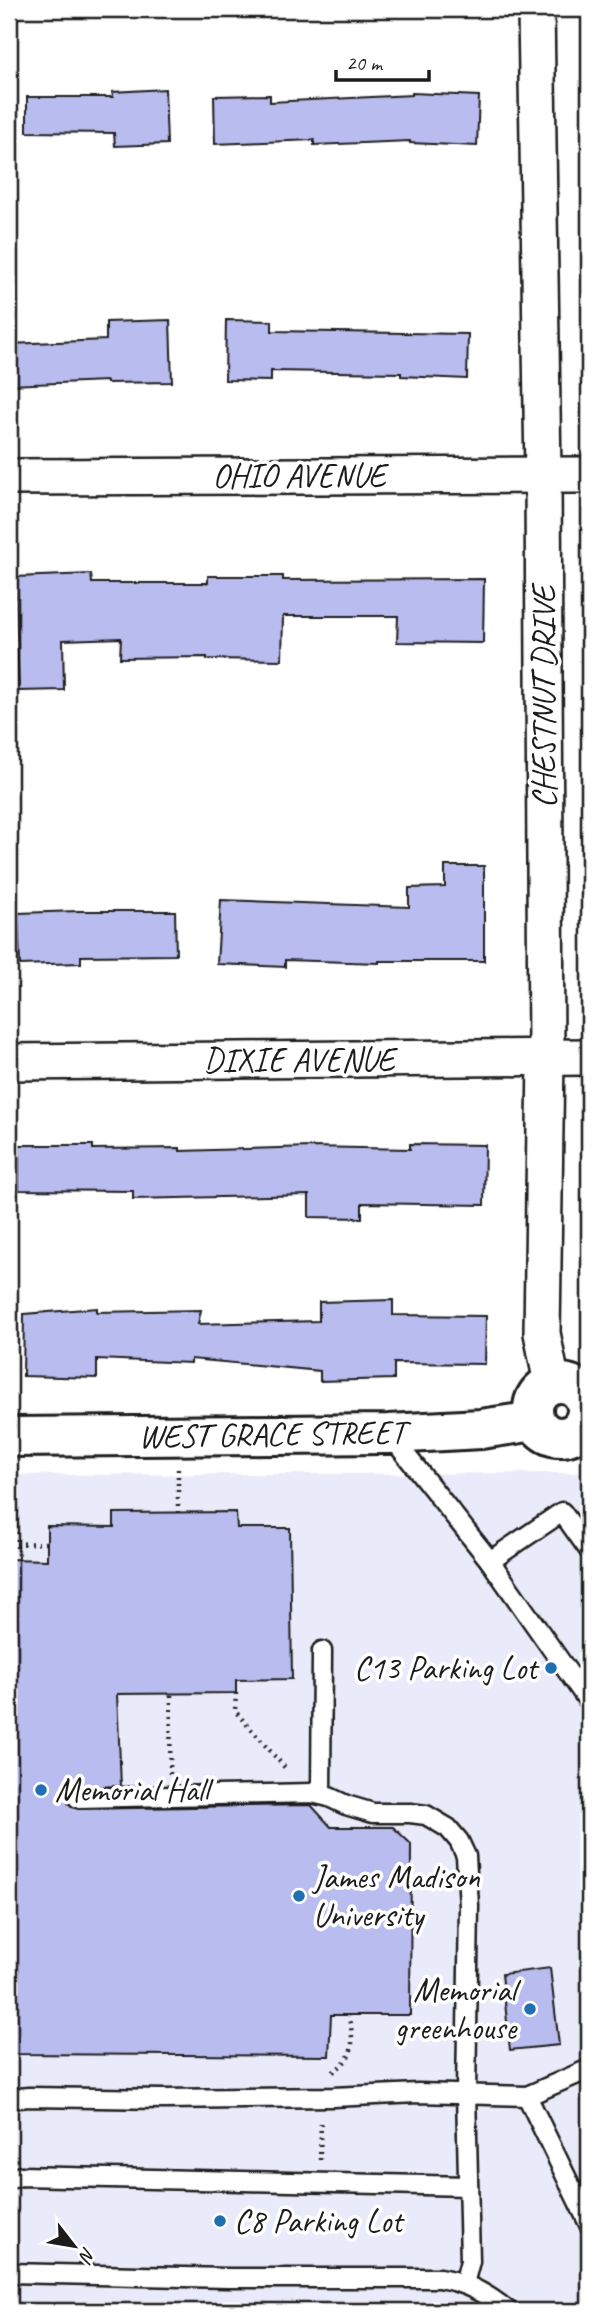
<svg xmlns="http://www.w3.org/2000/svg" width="598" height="2320" font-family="Caveat,sans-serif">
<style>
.built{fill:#eaebfa}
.building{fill:#b9bcee;stroke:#1c1c1c;stroke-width:2}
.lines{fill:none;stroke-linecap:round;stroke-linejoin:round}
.lane-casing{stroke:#1c1c1c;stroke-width:23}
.street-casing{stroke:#1c1c1c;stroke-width:40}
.secondary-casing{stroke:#1c1c1c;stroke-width:44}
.path{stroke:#1c1c1c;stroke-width:4.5;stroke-dasharray:2 5;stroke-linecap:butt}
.lane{stroke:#fff;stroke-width:18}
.street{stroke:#fff;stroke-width:35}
.secondary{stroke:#fff;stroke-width:38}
.poi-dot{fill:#1f6fb2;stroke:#fff;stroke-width:2.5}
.labels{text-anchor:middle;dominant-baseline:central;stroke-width:7;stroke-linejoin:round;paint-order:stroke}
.street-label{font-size:33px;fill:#1c1c1c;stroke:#fff}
.poi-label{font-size:33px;fill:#1c1c1c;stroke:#fff;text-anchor:start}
</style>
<rect width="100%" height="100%" fill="#fff"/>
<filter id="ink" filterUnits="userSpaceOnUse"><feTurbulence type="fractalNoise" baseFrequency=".0143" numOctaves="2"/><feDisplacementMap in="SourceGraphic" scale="14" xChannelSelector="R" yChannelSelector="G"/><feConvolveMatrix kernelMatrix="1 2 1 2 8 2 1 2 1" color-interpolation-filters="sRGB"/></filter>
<g filter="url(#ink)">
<polygon class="built" points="585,1473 589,1480 589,2311 9,2311 9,1475"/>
<g class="building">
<polygon points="165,89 167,144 115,146 114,133 27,132 27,97 113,97 112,92"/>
<polygon points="412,93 479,96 477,146 410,143 410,141 314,145 314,140 215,144 214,96 270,95 270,102 412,95"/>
<polygon points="170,320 172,382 107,383 107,381 9,385 9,344 106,340 106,322"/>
<polygon points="226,320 272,321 272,331 468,334 467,379 401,376 401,373 271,371 271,381 225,380"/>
<polygon points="91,574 92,583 208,583 208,576 283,576 283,580 484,579 483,643 397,642 398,616 283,616 282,660 207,659 207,657 120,658 121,638 63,640 64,690 19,691 15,577"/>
<polygon points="445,866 484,866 484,961 379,961 379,963 285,960 285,967 217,964 221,900 409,907 409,888 445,887"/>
<polygon points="79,911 175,911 176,955 81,956 81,963 20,965 18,913"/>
<polygon points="410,1144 485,1145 484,1205 362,1203 362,1218 309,1217 309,1195 133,1199 133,1191 19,1190 19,1145 93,1145 93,1149 180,1148 180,1151 311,1147 410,1149"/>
<polygon points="393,1300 393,1315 486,1316 485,1364 394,1363 394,1379 320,1381 320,1371 191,1359 191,1363 97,1359 97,1378 23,1376 24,1314 97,1308 97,1312 201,1310 198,1324 319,1321 319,1302"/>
<polygon points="236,1512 237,1528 290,1528 292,1679 236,1680 236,1693 117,1694 121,1786 73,1788 68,1793 68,1803 78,1809 311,1805 331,1827 393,1827 411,1844 410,2015 331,2015 329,2056 9,2054 9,1559 47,1560 47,1526 114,1527 114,1513"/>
<polygon points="550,1968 559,2045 510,2050 502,1974"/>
</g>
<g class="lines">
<g class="lane-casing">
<g id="lane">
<polyline points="390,1435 490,1561 589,1702"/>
<polyline points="490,1561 562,1512 589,1550"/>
<polyline points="321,1794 322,1651"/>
<polyline points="78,1798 312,1793 329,1797 346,1805 373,1813 410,1813 426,1815 448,1828 459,1841 466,1856 469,1906 466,2093 470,2261 464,2284"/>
<polyline points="527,2096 589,2224"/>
<polyline points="9,2099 29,2097 164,2099 333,2097 418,2093 527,2096 589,2069"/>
<polyline points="9,2179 21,2176 468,2186"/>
<path d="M 9,2273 L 227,2278 L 439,2278 C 466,2282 487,2294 508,2311"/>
</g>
</g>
<g class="street-casing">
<g id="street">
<polyline points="536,9 543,475 546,1057 542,1333 552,1384"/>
<polyline points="9,477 589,475"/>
<polyline points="9,1062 589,1057"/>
</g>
</g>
<g class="secondary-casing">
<g id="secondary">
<circle cx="560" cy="1410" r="27"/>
<polyline points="9,1437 389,1434 481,1429 535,1421"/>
</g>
</g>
<g class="path">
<polyline points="17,1469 16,1544 19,1559"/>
<polyline points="178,1513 178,1468"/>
<polyline points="9,1544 47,1543"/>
<polyline points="236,1693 235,1711 286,1769"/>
<polyline points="170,1774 171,1694"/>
<path d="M 333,2072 C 358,2054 352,2043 350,2015"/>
<polyline points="320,2160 321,2120"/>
</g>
<use href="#lane" class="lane"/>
<use href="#street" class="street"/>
<use href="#secondary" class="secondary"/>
</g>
</g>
<g class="poi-dot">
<circle cx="551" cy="1668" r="7"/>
<circle cx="41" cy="1790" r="7"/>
<circle cx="299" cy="1896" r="7"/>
<circle cx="530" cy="2009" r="7"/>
<circle cx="220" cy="2221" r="7"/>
</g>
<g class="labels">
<g class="street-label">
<text x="299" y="476">OHIO AVENUE</text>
<text transform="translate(544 697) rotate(-90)">CHESTNUT DRIVE</text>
<text x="299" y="1060">DIXIE AVENUE</text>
<text transform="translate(272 1434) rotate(-1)">WEST GRACE STREET</text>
</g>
<g class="poi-label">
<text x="537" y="1668" text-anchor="end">C13 Parking Lot</text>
<text x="55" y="1790">Memorial Hall</text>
<text x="313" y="1877">James Madison<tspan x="313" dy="38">University</tspan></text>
<text x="516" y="1990" text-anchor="end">Memorial<tspan x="516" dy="38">greenhouse</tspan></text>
<text x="234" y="2221">C8 Parking Lot</text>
</g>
</g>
<rect width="598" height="2320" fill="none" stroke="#fff" stroke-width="35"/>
<rect x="18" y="18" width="563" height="2285" fill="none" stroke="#1c1c1c" stroke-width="2.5" filter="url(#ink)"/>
<g transform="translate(74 2246) rotate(121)" stroke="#ffffff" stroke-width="5" paint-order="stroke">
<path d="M0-5L12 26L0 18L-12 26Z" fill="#1c1c1c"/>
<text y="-10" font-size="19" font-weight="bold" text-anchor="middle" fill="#1c1c1c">N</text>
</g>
<path d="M336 70v10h93v-10" fill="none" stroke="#1c1c1c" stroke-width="3.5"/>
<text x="346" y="70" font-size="21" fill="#1c1c1c" stroke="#ffffff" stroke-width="5" paint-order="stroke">20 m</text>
</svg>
